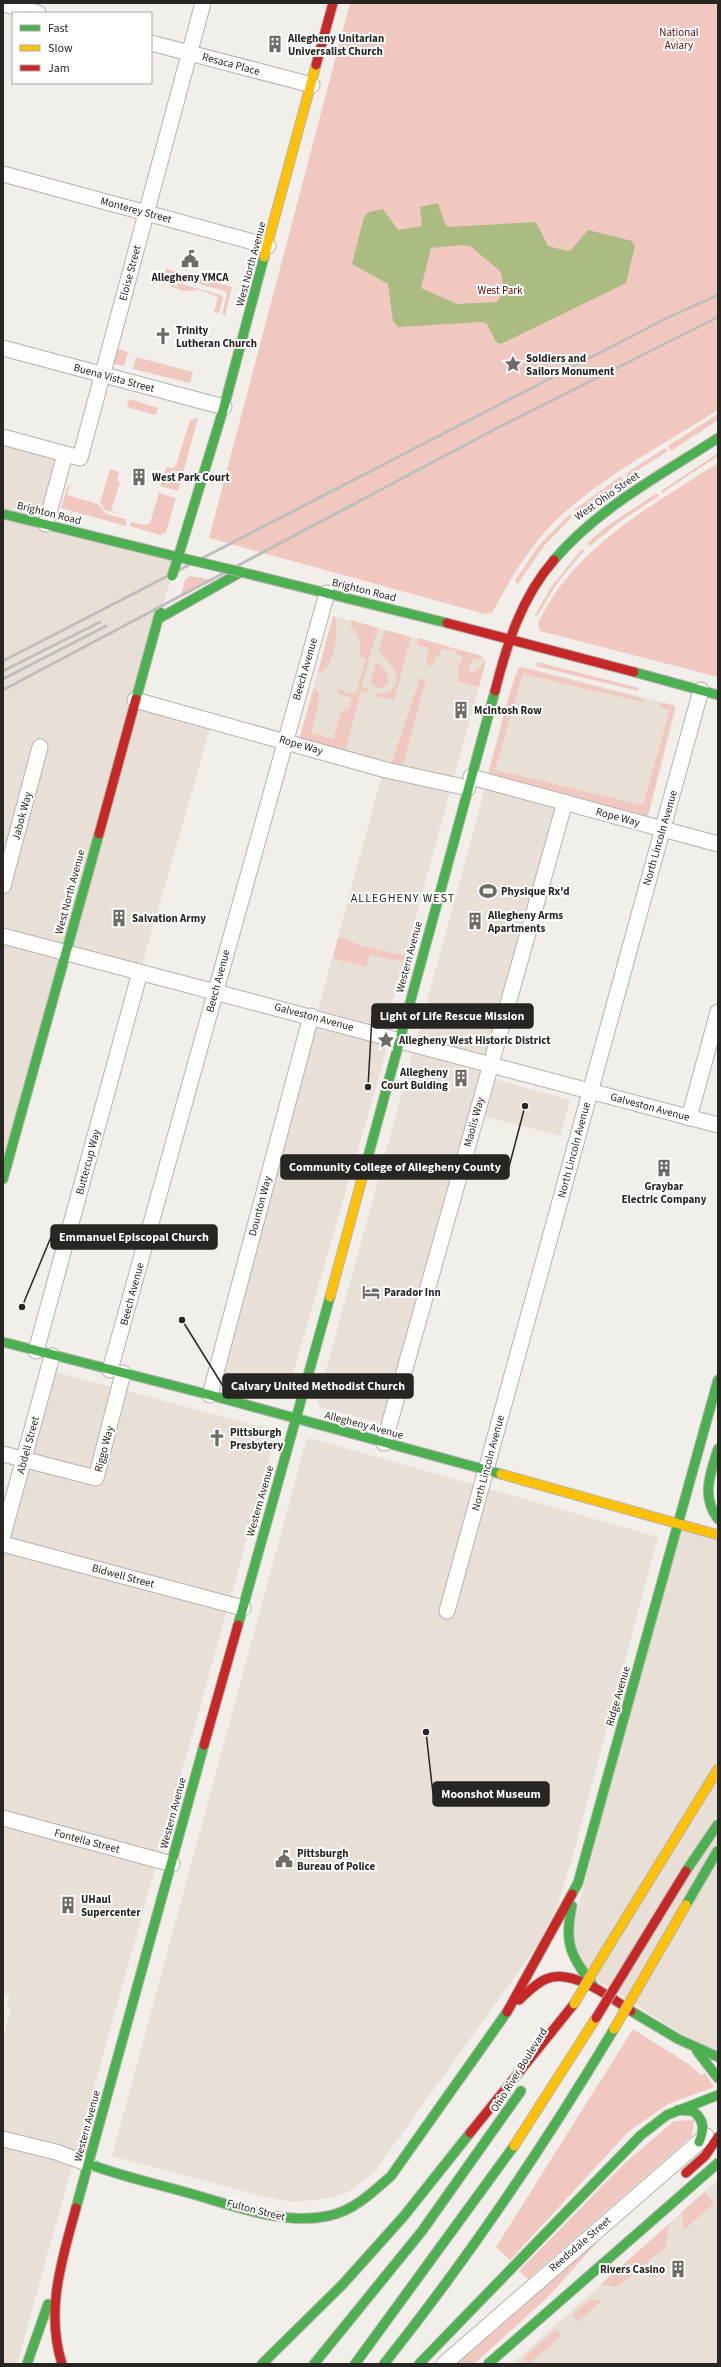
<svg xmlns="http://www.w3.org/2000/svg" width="721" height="2367" font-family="'Source Sans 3',sans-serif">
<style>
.built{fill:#e8e0d6}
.green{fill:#f0c8c0}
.water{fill:#aabc82;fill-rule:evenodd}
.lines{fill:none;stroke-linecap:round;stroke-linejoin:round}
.street-casing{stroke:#b5b2af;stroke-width:17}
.fast-casing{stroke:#b5b2af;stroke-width:11}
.slow-casing{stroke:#b5b2af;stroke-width:11}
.jam-casing{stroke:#b5b2af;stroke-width:11}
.street{stroke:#fdfdfc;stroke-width:15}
.fast{stroke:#4caf50;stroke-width:9}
.slow{stroke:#ffc107;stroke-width:9}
.jam{stroke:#c62828;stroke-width:9}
.rail{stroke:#bfbebc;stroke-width:3}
.fast-bridge-casing{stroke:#b5b2af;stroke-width:11;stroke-linecap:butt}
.slow-bridge-casing{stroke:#b5b2af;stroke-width:11;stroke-linecap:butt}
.jam-bridge-casing{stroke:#b5b2af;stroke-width:11;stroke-linecap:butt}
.fast-bridge{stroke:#4caf50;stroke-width:9}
.slow-bridge{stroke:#ffc107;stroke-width:9}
.jam-bridge{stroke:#c62828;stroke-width:9}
.labels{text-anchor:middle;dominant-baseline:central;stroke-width:4;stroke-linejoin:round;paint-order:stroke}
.park-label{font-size:11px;fill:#5c0b05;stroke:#fff}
.poi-label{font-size:11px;font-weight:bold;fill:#282622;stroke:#fff;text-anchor:start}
.street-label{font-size:11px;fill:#282622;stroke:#fff}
.neighbourhood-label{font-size:12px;letter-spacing:1px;fill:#282622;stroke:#fff}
.leader{fill:none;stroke:#282622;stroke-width:1.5}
.callout-dot{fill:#282622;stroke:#fff;stroke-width:1.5}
.callout{fill:#282622;stroke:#282622;stroke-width:1.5}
.callout-label{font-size:12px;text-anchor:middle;font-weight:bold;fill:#fff}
</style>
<rect width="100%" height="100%" fill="#f2efea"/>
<g class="built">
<polygon points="3,437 65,454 46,524 178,557 158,619 135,700 212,722 140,972 66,952 3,1179"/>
<polygon points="333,616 482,656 486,661 387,1022 387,1047 379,1077 286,1398 282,1400 221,1381 314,1025 385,764 299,740"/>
<polygon points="521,666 674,705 676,709 648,816 563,796 386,1425 320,1407 317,1403 475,826 510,692 517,670"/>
<polygon points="490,1078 570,1100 560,1136 480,1115"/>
<polygon points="56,1372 277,1431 17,2364 3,2364 3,2037 11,2009 6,2007 10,1995 3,1993 3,1551 7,1552"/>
<polygon points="310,1438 658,1537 573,1855 557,1907 537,1946 375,2171 350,2191 331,2198 293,2202 269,2198 112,2156 306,1441"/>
<polygon points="678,1524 718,1535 718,2057 583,1971 568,1947"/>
<polygon points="718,2180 718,2364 512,2364 682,2212"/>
</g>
<g class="green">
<path d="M 350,3 L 718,3 L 718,410 C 663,445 588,484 545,532 C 523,557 507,585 492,613 L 485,614 L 209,538 Z"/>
<polygon points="166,269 232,287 225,315 222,314 227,294 225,291 165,275"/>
<polygon points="178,283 221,295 223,298 219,313 214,312 218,297 200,290 183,291 171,287 172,285 177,286"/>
<polygon points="125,311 128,311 118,349 128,352 124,366 111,363"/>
<polygon points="136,357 193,372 190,383 133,369"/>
<polygon points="129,399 158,408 155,415 127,407"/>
<polygon points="718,414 718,420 671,451 668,446"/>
<polygon points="198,418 178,491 160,486 166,467 172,468 176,466 190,420"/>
<polygon points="665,448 668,451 627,477 625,474"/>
<polygon points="718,453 718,456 662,493 661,491"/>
<path d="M 718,463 L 718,677 L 540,631 L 538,623 C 574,547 650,507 718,463 Z"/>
<polygon points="110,469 119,472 117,481 120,482 111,511 129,517 105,510 100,503"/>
<polygon points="621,476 623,480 577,514 574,510"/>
<polygon points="68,486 70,486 67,495 98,504 106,514 126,519 126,526 61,508"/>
<polygon points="159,493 176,498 166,532 160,535 130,526 131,522 144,525 150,523"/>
<polygon points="657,493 659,496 618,523 590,546 587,543 607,526"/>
<polygon points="570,514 572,517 544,546 518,584 515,581 516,579 539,545"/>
<polygon points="582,549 584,551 558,582 537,616 535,615 551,587"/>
<polygon points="190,576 214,580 181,596 185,580"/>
<path d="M 333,616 L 336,617 C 335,624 337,629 336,636 C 336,647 330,671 318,673 Z"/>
<path d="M 351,620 L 378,628 L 362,683 L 362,687 L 368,689 L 367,693 L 361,692 L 346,748 L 343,750 L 299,740 L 314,688 L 319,693 L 318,707 L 311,731 L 313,733 L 333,739 L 341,713 L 344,710 L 349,709 L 352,698 L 339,694 L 337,689 L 345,691 L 344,693 L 356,693 L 366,659 L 359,656 C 362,643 360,637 351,627 Z"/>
<path d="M 385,630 L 411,637 L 394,700 L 376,696 L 377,693 C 382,694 387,693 391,689 C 408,677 384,660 379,649 Z"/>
<polygon points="418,638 447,646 449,648 449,647 482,656 481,658 472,660 468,668 470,672 474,672 486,661 479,687 457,681 460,671 457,670 463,656 458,655 454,650 450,650 449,652 448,649 447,654 447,650 442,649 438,657 435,657 433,666 427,665 428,661 426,661 429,648 417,645"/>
<polygon points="537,662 639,688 638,691 536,666"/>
<path d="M 376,663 C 384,665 389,675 388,683 L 383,688 L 376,687 L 370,681 Z"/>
<polygon points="519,667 644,699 643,702 523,674 495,770 643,805 670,710 659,707 663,703 675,706 648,816 645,817 488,774 510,692"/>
<polygon points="420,678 426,680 402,768 391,765"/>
<polygon points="342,937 359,945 405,956 403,962 370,955 366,967 333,958 338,938"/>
<polygon points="633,2029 690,2065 701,2075 705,2073 714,2087 668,2104 628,2132 510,2260 496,2247"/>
<polygon points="694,2120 692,2136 528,2279 519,2271 625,2163 674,2121"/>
<polygon points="704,2192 714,2203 684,2230 682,2212"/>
<polygon points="669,2224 666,2246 618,2287 600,2285"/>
<polygon points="609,2229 549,2296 474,2364 454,2364"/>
<polygon points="590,2300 602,2300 578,2322 572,2315"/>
<polygon points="556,2329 562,2335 529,2364 523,2358"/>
</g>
<path class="water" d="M 438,203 L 445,224 L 449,227 L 536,222 L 548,246 L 567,251 L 571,250 L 588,230 L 632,241 L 635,246 L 626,283 L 501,344 L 496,342 L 487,324 L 482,322 L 398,327 L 393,321 L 388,284 L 352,264 L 364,217 L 369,212 L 383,209 L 398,230 L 422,226 L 420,207 ZM 461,245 L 470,246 L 500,271 C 504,278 503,296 497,302 L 457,304 L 421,288 L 431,248 Z"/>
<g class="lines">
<g class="street-casing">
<g id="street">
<polyline points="3,4 38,13"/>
<polyline points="151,43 312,85"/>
<polyline points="3,174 268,246"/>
<polyline points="3,348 224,407"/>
<polyline points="3,437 80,458 203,3"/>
<polyline points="46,524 65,454"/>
<polyline points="135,700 386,770 468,788"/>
<polyline points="471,777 718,844"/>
<polyline points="3,886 40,747"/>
<polyline points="3,936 718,1125"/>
<polyline points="689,1118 718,1012"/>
<polyline points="36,1351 140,972"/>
<polyline points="110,1370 327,593"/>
<polyline points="210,1395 311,1016"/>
<polyline points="384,1443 565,802"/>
<polyline points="3,1454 96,1478 123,1373"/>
<polyline points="3,1535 52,1356"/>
<polyline points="3,1544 243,1608"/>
<polyline points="447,1611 701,690"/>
<polyline points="3,1818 172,1864"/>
<polyline points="3,2139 56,2152 89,2164"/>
<polyline points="444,2364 706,2136"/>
</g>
</g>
<g class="fast-casing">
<g id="fast">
<polyline points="3,514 186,559"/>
<path d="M 554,560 C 599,507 661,475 718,438"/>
<polyline points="176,564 224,407 264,257"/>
<polyline points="158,619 241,572 447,623"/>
<polyline points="634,672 718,695"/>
<polyline points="136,699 160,612"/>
<polyline points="363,1175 495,691"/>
<polyline points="3,1179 99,834"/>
<polyline points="3,1342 210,1395 501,1474"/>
<polyline points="717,1385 718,1385"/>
<path d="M 718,1449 C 710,1474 701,1497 718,1519"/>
<polyline points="238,1625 330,1297"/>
<polyline points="572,1894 578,1883 718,1380"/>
<path d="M 572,1906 C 563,1945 572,1957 595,1988"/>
<polyline points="631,2011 678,2039 718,2057"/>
<polyline points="697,2051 718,2078"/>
<path d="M 678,2110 L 693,2111 C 704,2120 705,2129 699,2142"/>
<path d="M 89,2164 C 120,2176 153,2183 185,2192 C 230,2204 281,2226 328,2216 C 353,2211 372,2193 391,2176 L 507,2012"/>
<polyline points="76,2208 204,1745"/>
<polyline points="27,2364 48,2304"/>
<polyline points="262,2364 343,2284 404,2216 470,2133"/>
<polyline points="314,2364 422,2231 521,2091"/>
<polyline points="355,2364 514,2146"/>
<path d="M 384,2364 C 469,2257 544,2146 614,2029"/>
<polyline points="419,2364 641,2135 667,2115 718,2095"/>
<polyline points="488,2364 718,2163"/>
</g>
</g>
<g class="slow-casing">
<g id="slow">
<polyline points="264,257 316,65"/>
<polyline points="330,1297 363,1175"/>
<polyline points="501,1474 718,1535"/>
<polyline points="602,1957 718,1769"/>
<polyline points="514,2146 596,2018"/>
</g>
</g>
<g class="jam-casing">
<g id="jam">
<polyline points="316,65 333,3"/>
<polyline points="447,623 634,672"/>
<path d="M 495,691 C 507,644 521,598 554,560"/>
<polyline points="99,834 136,699"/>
<polyline points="204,1745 238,1625"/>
<path d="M 519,2000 C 527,1993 536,1983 546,1979 C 572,1968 610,1997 631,2011"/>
<polyline points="507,2012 572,1894"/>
<polyline points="470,2133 574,2004"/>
<polyline points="686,2173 705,2156 718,2137"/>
<path d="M 62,2364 C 45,2310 62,2260 76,2208"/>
</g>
</g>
<use href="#street" class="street"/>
<use href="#fast" class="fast"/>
<use href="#slow" class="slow"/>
<use href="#jam" class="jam"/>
<g class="rail">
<polyline points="3,661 669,317 718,295"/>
<polyline points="3,671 100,622"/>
<polyline points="3,679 106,626"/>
<polyline points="3,690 501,426 718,317"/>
</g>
<g class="fast-bridge-casing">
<g id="fast-bridge">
<polyline points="186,559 241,572"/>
<polyline points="172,576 176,564"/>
<polyline points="686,1871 718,1824"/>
<polyline points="686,1905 718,1850"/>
</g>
</g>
<g class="slow-bridge-casing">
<g id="slow-bridge">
<polyline points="574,2004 602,1957"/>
<polyline points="614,2029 686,1905"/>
</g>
</g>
<g class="jam-bridge-casing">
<polyline id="jam-bridge" points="596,2018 686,1871"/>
</g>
<use href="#fast-bridge" class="fast-bridge"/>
<use href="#slow-bridge" class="slow-bridge"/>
<use href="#jam-bridge" class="jam-bridge"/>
</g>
<defs>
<g id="building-bare" transform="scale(1.38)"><path d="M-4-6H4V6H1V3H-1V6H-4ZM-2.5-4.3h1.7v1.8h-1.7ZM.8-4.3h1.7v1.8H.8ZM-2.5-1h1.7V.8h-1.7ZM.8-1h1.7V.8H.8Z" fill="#6f6c68" stroke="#fff" stroke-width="2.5" paint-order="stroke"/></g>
<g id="civic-bare" transform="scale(1.38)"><path d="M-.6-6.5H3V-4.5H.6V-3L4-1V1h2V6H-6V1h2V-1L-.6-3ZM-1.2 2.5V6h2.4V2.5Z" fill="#6f6c68" stroke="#fff" stroke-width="2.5" paint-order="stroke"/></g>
<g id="church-bare" transform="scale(1.38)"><path d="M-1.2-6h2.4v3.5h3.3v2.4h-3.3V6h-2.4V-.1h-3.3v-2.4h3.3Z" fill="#6f6c68" stroke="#fff" stroke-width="2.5" paint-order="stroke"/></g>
<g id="sight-bare" transform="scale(1.38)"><path d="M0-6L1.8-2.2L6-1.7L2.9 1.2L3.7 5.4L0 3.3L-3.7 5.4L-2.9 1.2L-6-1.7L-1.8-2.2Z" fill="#6f6c68" stroke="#fff" stroke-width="2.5" paint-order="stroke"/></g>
<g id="stadium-bare" transform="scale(1.38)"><path d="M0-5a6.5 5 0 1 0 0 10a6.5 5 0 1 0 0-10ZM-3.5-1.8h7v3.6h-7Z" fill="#6f6c68" stroke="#fff" stroke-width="2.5" paint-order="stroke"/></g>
<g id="hotel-bare" transform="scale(1.38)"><path d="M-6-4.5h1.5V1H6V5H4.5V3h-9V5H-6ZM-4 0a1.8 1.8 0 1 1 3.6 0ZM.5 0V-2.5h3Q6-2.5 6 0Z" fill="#6f6c68" stroke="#fff" stroke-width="2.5" paint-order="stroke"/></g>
</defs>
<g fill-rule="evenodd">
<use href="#building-bare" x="275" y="44"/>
<use href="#civic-bare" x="190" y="259"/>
<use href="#church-bare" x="163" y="336"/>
<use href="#sight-bare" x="513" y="364"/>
<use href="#building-bare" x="139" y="477"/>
<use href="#building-bare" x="461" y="710"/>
<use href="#stadium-bare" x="488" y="891"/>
<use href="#building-bare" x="119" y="918"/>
<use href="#building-bare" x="475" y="921"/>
<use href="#sight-bare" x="386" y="1040"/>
<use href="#building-bare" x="461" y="1078"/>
<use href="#building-bare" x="664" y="1168"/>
<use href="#hotel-bare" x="371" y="1292"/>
<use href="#church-bare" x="217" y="1438"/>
<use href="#civic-bare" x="284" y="1859"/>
<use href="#building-bare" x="68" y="1905"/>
<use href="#building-bare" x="678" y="2269"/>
</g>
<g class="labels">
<g class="park-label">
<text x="679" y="32">National<tspan x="679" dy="13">Aviary</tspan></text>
<text x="500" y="290">West Park</text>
</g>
<g class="poi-label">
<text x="288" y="38">Allegheny Unitarian<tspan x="288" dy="13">Universalist Church</tspan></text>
<text x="190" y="277" text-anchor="middle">Allegheny YMCA</text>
<text x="176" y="330">Trinity<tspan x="176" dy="13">Lutheran Church</tspan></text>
<text x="526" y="358">Soldiers and<tspan x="526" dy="13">Sailors Monument</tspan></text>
<text x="152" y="477">West Park Court</text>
<text x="474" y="710">McIntosh Row</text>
<text x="501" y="891">Physique Rx'd</text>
<text x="488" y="915">Allegheny Arms<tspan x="488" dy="13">Apartments</tspan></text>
<text x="132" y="918">Salvation Army</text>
<text x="399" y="1040">Allegheny West Historic District</text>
<text x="448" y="1072" text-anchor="end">Allegheny<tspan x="448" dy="13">Court Bulding</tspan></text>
<text x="664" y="1186" text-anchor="middle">Graybar<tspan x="664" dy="13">Electric Company</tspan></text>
<text x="384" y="1292">Parador Inn</text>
<text x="230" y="1432">Pittsburgh<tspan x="230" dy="13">Presbytery</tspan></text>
<text x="297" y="1853">Pittsburgh<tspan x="297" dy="13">Bureau of Police</tspan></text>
<text x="81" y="1899">UHaul<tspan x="81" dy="13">Supercenter</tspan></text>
<text x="665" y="2269" text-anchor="end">Rivers Casino</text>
</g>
<g class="street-label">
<text transform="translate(231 64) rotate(15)">Resaca Place</text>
<text transform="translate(136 210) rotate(15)">Monterey Street</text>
<text transform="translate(251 264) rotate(-75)">West North Avenue</text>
<text transform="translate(130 273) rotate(-75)">Eloise Street</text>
<text transform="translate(114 378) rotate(15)">Buena Vista Street</text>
<text transform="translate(607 496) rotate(-35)">West Ohio Street</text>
<text transform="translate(49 513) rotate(14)">Brighton Road</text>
<text transform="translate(364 590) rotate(14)">Brighton Road</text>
<text transform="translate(305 669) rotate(-74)">Beech Avenue</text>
<text transform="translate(301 745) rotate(16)">Rope Way</text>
<text transform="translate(22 816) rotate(-75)">Jabok Way</text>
<text transform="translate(618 817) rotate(15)">Rope Way</text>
<text transform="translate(660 838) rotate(-74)">North Lincoln Avenue</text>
<text transform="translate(70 892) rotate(-75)">West North Avenue</text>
<text transform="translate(409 957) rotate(-75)">Western Avenue</text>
<text transform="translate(218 981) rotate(-75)">Beech Avenue</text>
<text transform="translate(314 1017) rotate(15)">Galveston Avenue</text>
<text transform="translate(650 1107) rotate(15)">Galveston Avenue</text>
<text transform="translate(474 1122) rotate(-75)">Maolis Way</text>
<text transform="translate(574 1150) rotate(-75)">North Lincoln Avenue</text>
<text transform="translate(88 1162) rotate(-75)">Buttercup Way</text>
<text transform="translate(260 1206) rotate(-75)">Dounton Way</text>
<text transform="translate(132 1294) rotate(-75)">Beech Avenue</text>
<text transform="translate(364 1425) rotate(15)">Allegheny Avenue</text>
<text transform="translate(28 1445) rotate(-75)">Abdell Street</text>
<text transform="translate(104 1449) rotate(-75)">Riggo Way</text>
<text transform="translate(488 1463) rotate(-75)">North Lincoln Avenue</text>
<text transform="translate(260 1501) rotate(-74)">Western Avenue</text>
<text transform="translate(123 1576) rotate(15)">Bidwell Street</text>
<text transform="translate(618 1696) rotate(-74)">Ridge Avenue</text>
<text transform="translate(173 1813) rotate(-75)">Western Avenue</text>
<text transform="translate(87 1841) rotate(15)">Fontella Street</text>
<text transform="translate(519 2070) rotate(-58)">Ohio River Boulevard</text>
<text transform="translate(87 2126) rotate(-75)">Western Avenue</text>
<text transform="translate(256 2210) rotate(14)">Fulton Street</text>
<text transform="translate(580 2244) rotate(-41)">Reedsdale Street</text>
</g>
<g class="neighbourhood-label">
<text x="403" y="898">ALLEGHENY WEST</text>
</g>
</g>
<path class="leader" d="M368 1087L372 1016M525 1106L509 1167M22 1307L51 1237M182 1320L223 1386M426 1732L433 1794"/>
<g class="callout-dot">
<circle cx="368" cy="1087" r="4"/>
<circle cx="525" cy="1106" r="4"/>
<circle cx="22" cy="1307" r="4"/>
<circle cx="182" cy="1320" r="4"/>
<circle cx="426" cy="1732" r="4"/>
</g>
<g class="callout">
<rect x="372" y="1004" width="161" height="24" rx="4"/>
<rect x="281" y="1155" width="228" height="24" rx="4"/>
<rect x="51" y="1225" width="166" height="24" rx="4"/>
<rect x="223" y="1374" width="190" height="24" rx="4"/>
<rect x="433" y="1782" width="116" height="24" rx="4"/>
</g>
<g class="callout-label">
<text x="452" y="1020">Light of Life Rescue Mission</text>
<text x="395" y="1171">Community College of Allegheny County</text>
<text x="134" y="1241">Emmanuel Episcopal Church</text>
<text x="318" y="1390">Calvary United Methodist Church</text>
<text x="491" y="1798">Moonshot Museum</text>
</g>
<rect width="721" height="2367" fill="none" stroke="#282622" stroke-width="8"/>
<rect x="12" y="12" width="140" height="72" fill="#ffffff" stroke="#a9a8a7"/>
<rect x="20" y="25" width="20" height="6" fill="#4caf50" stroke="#a9a8a7"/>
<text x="48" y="32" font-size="12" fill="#282622">Fast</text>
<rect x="20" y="45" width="20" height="6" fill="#ffc107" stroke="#a9a8a7"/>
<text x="48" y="52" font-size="12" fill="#282622">Slow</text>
<rect x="20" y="65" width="20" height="6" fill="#c62828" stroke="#a9a8a7"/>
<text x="48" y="72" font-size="12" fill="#282622">Jam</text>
</svg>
